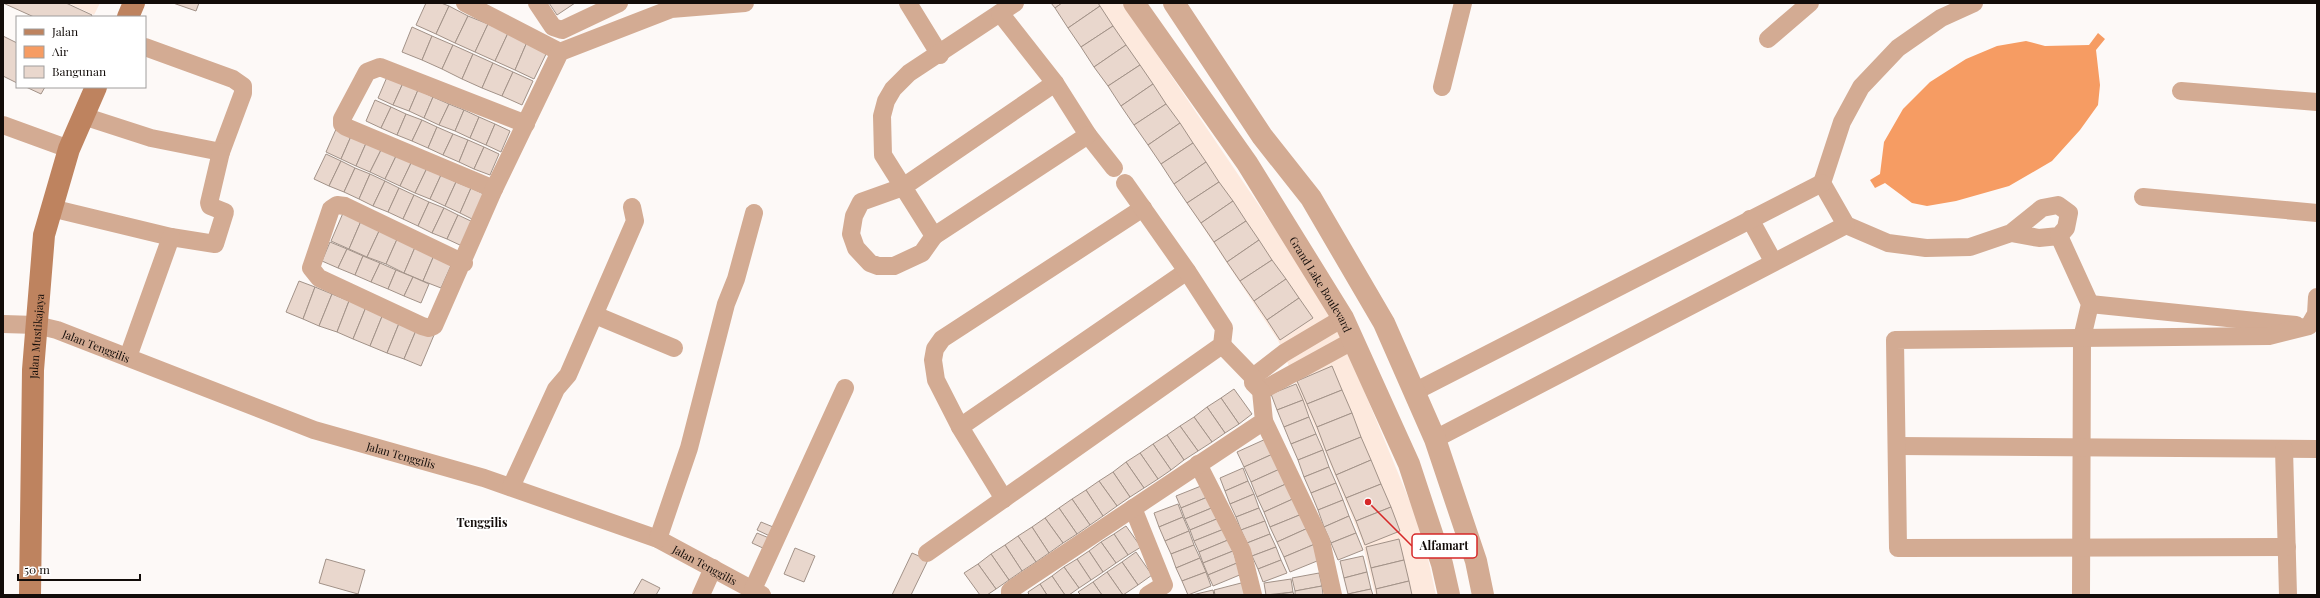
<svg xmlns="http://www.w3.org/2000/svg" width="2320" height="598" font-family="'Playfair Display',serif">
<style>
.built{fill:#fde9dd}
.water{fill:#f69c63}
.building{fill:#e9d7cd;stroke:#a29288}
.lines{fill:none;stroke-linecap:round;stroke-linejoin:round}
.minor{stroke:#d3ab93;stroke-width:18}
.tertiary{stroke:#d3ab93;stroke-width:22}
.secondary{stroke:#be835f;stroke-width:22}
.labels{text-anchor:middle;dominant-baseline:central;stroke-width:4;stroke-linejoin:round;paint-order:stroke}
.street-label{font-size:11px;fill:#120c09;stroke:#fff}
.neighbourhood-label{font-size:12px;font-weight:bold;fill:#120c09;stroke:#fff}
.leader{fill:none;stroke:#d62828;stroke-width:1.5}
.callout-dot{fill:#d62828;stroke:#fff;stroke-width:1.5}
.callout{fill:#fff;stroke:#d62828;stroke-width:1.5}
.callout-label{font-size:12px;text-anchor:middle;font-weight:bold;fill:#120c09}
</style>
<rect width="100%" height="100%" fill="#fdf9f7"/>
<g class="built">
<polygon points="68,3 100,3 94,15"/>
<polygon points="1054,3 1122,3 1332,313 1422,531 1436,595 1375,595 1362,541 1278,340"/>
</g>
<polygon class="water" points="2098,33 2105,39 2096,50 2100,85 2098,105 2080,130 2052,161 2009,186 1956,201 1927,206 1912,203 1885,183 1875,188 1870,180 1880,174 1884,142 1903,109 1930,82 1966,59 1997,46 2026,41 2045,46 2089,45"/>
<g class="building">
<polygon points="3,3 66,3 92,15 91,17 34,17"/>
<polygon points="173,3 199,3 196,11"/>
<polygon points="426,3 441,3 449,6 436,34 416,25"/>
<polygon points="549,3 575,3 557,15"/>
<polygon points="1051,3 1062,3 1055,8"/>
<polygon points="1062,3 1098,3 1100,6 1068,28 1055,8"/>
<polygon points="449,6 468,16 455,43 436,34"/>
<polygon points="1100,6 1113,26 1081,47 1068,28"/>
<polygon points="468,16 488,24 475,52 455,43"/>
<polygon points="488,24 508,33 495,61 475,52"/>
<polygon points="1113,26 1126,45 1094,67 1081,47"/>
<polygon points="412,27 432,36 422,60 402,52"/>
<polygon points="508,33 527,42 515,70 495,61"/>
<polygon points="3,36 17,43 17,83 3,76"/>
<polygon points="432,36 453,45 442,69 422,60"/>
<polygon points="527,42 547,52 534,79 515,70"/>
<polygon points="453,45 473,54 462,79 442,69"/>
<polygon points="1126,45 1140,65 1108,86 1094,67"/>
<polygon points="473,54 493,63 482,88 462,79"/>
<polygon points="493,63 513,72 502,96 482,88"/>
<polygon points="1140,65 1153,84 1121,106 1108,86"/>
<polygon points="513,72 533,81 522,105 502,96"/>
<polygon points="387,77 403,83 393,105 378,98"/>
<polygon points="403,83 418,90 409,111 393,105"/>
<polygon points="1153,84 1166,104 1134,125 1121,106"/>
<polygon points="26,87 45,87 41,94"/>
<polygon points="418,90 433,97 424,118 409,111"/>
<polygon points="433,97 449,104 439,125 424,118"/>
<polygon points="375,100 391,107 381,128 366,121"/>
<polygon points="449,104 464,110 455,131 439,125"/>
<polygon points="1166,104 1180,123 1148,145 1134,125"/>
<polygon points="391,107 406,114 397,135 381,128"/>
<polygon points="464,110 479,117 470,138 455,131"/>
<polygon points="406,114 422,120 412,141 397,135"/>
<polygon points="479,117 495,124 486,145 470,138"/>
<polygon points="422,120 437,127 428,148 412,141"/>
<polygon points="1180,123 1193,143 1161,164 1148,145"/>
<polygon points="495,124 510,131 501,152 486,145"/>
<polygon points="337,127 352,134 341,159 326,152"/>
<polygon points="437,127 453,134 443,155 428,148"/>
<polygon points="352,134 367,141 356,166 341,159"/>
<polygon points="453,134 468,140 459,162 443,155"/>
<polygon points="468,140 484,147 474,169 459,162"/>
<polygon points="367,141 382,148 370,172 356,166"/>
<polygon points="1193,143 1206,162 1174,184 1161,164"/>
<polygon points="484,147 499,154 490,175 474,169"/>
<polygon points="382,148 397,154 385,179 370,172"/>
<polygon points="326,154 341,161 329,186 314,179"/>
<polygon points="397,154 412,161 400,186 385,179"/>
<polygon points="341,161 355,168 344,192 329,186"/>
<polygon points="412,161 427,168 415,193 400,186"/>
<polygon points="1206,162 1219,182 1187,203 1174,184"/>
<polygon points="355,168 370,174 359,199 344,192"/>
<polygon points="427,168 441,175 430,199 415,193"/>
<polygon points="370,174 385,181 373,206 359,199"/>
<polygon points="441,175 456,182 445,206 430,199"/>
<polygon points="385,181 399,188 388,212 373,206"/>
<polygon points="456,182 471,188 460,213 445,206"/>
<polygon points="1219,182 1233,201 1201,223 1187,203"/>
<polygon points="399,188 414,195 403,219 388,212"/>
<polygon points="471,188 486,195 474,220 460,213"/>
<polygon points="414,195 429,202 418,226 403,219"/>
<polygon points="1233,201 1246,221 1214,242 1201,223"/>
<polygon points="429,202 444,208 432,233 418,226"/>
<polygon points="444,208 458,215 447,239 432,233"/>
<polygon points="343,213 361,221 349,249 331,241"/>
<polygon points="458,215 473,222 462,246 447,239"/>
<polygon points="361,221 380,229 367,257 349,249"/>
<polygon points="1246,221 1259,240 1227,262 1214,242"/>
<polygon points="380,229 398,237 386,264 367,257"/>
<polygon points="398,237 416,245 404,273 386,264"/>
<polygon points="1259,240 1272,260 1240,281 1227,262"/>
<polygon points="330,242 347,249 338,268 322,261"/>
<polygon points="416,245 435,253 423,281 404,273"/>
<polygon points="347,249 363,256 355,275 338,268"/>
<polygon points="435,253 453,261 441,288 423,281"/>
<polygon points="363,256 380,263 371,282 355,275"/>
<polygon points="1272,260 1286,279 1254,301 1240,281"/>
<polygon points="380,263 396,270 388,289 371,282"/>
<polygon points="396,270 413,277 404,296 388,289"/>
<polygon points="413,277 429,284 421,303 404,296"/>
<polygon points="1286,279 1299,298 1267,320 1254,301"/>
<polygon points="299,281 315,287 303,319 286,312"/>
<polygon points="315,287 332,294 319,326 303,319"/>
<polygon points="332,294 349,301 337,332 319,326"/>
<polygon points="1299,298 1313,318 1280,340 1267,320"/>
<polygon points="349,301 366,307 353,339 337,332"/>
<polygon points="366,307 383,314 370,346 353,339"/>
<polygon points="383,314 400,321 387,353 370,346"/>
<polygon points="400,321 417,328 404,359 387,353"/>
<polygon points="417,328 434,335 421,366 404,359"/>
<polygon points="1332,366 1342,390 1307,404 1297,381"/>
<polygon points="1296,384 1303,400 1277,410 1271,394"/>
<polygon points="1234,389 1252,414 1239,424 1221,398"/>
<polygon points="1342,390 1352,413 1317,427 1307,404"/>
<polygon points="1221,398 1239,424 1225,433 1207,407"/>
<polygon points="1303,400 1309,417 1284,427 1277,410"/>
<polygon points="1207,407 1225,433 1212,442 1194,417"/>
<polygon points="1352,413 1361,437 1326,451 1317,427"/>
<polygon points="1194,417 1212,442 1198,451 1180,426"/>
<polygon points="1309,417 1316,434 1291,444 1284,427"/>
<polygon points="1180,426 1198,451 1184,460 1167,435"/>
<polygon points="1316,434 1323,450 1298,460 1291,444"/>
<polygon points="1167,435 1184,460 1171,470 1153,444"/>
<polygon points="1361,437 1371,460 1336,475 1326,451"/>
<polygon points="1268,438 1275,453 1244,467 1237,452"/>
<polygon points="1153,444 1171,470 1158,479 1140,453"/>
<polygon points="1323,450 1329,467 1304,477 1298,460"/>
<polygon points="1140,453 1158,479 1144,488 1126,462"/>
<polygon points="1275,453 1282,468 1251,482 1244,467"/>
<polygon points="1371,460 1381,484 1346,498 1336,475"/>
<polygon points="1126,462 1144,488 1130,497 1113,472"/>
<polygon points="1329,467 1336,483 1311,493 1304,477"/>
<polygon points="1243,468 1248,481 1225,491 1220,478"/>
<polygon points="1282,468 1288,483 1257,497 1251,482"/>
<polygon points="1113,472 1130,497 1117,506 1099,481"/>
<polygon points="1099,481 1117,506 1103,516 1086,490"/>
<polygon points="1248,481 1254,494 1230,504 1225,491"/>
<polygon points="1288,483 1295,498 1264,512 1257,497"/>
<polygon points="1336,483 1343,500 1318,510 1311,493"/>
<polygon points="1206,484 1210,496 1181,508 1176,496"/>
<polygon points="1381,484 1391,507 1356,521 1346,498"/>
<polygon points="1086,490 1103,516 1090,525 1072,499"/>
<polygon points="1254,494 1259,508 1236,517 1230,504"/>
<polygon points="1210,496 1214,507 1185,519 1181,508"/>
<polygon points="1295,498 1302,514 1270,527 1264,512"/>
<polygon points="1072,499 1090,525 1077,534 1059,508"/>
<polygon points="1343,500 1349,516 1324,527 1318,510"/>
<polygon points="1178,504 1183,517 1159,527 1154,513"/>
<polygon points="1214,507 1219,518 1190,530 1185,519"/>
<polygon points="1391,507 1400,531 1365,545 1356,521"/>
<polygon points="1059,508 1077,534 1063,543 1045,518"/>
<polygon points="1259,508 1265,521 1241,530 1236,517"/>
<polygon points="1302,514 1308,528 1277,542 1270,527"/>
<polygon points="1349,516 1356,533 1331,543 1324,527"/>
<polygon points="1183,517 1189,531 1165,541 1159,527"/>
<polygon points="1045,518 1063,543 1049,553 1032,527"/>
<polygon points="1219,518 1224,529 1194,541 1190,530"/>
<polygon points="1265,521 1270,534 1247,543 1241,530"/>
<polygon points="761,522 778,529 774,538 757,530"/>
<polygon points="1126,526 1141,547 1128,555 1114,534"/>
<polygon points="1032,527 1049,553 1036,562 1018,536"/>
<polygon points="1308,528 1315,544 1284,557 1277,542"/>
<polygon points="1224,529 1228,540 1199,552 1194,541"/>
<polygon points="1189,531 1194,545 1171,554 1165,541"/>
<polygon points="757,533 769,538 765,549 752,543"/>
<polygon points="1356,533 1363,550 1338,560 1331,543"/>
<polygon points="1114,534 1128,555 1116,563 1101,542"/>
<polygon points="1270,534 1276,547 1252,556 1247,543"/>
<polygon points="1018,536 1036,562 1022,571 1005,545"/>
<polygon points="1399,539 1404,560 1371,568 1366,547"/>
<polygon points="1228,540 1233,551 1203,563 1199,552"/>
<polygon points="1101,542 1116,563 1103,572 1089,551"/>
<polygon points="1315,544 1322,559 1290,572 1284,557"/>
<polygon points="1005,545 1022,571 1009,580 991,554"/>
<polygon points="1194,545 1200,558 1176,568 1171,554"/>
<polygon points="1276,547 1281,560 1258,569 1252,556"/>
<polygon points="795,548 815,556 804,582 784,574"/>
<polygon points="1089,551 1103,572 1091,580 1077,559"/>
<polygon points="1233,551 1237,563 1208,575 1203,563"/>
<polygon points="1136,552 1152,575 1138,585 1122,562"/>
<polygon points="912,553 928,560 911,595 892,595"/>
<polygon points="991,554 1009,580 996,589 978,564"/>
<polygon points="1363,556 1367,572 1344,578 1340,561"/>
<polygon points="1200,558 1206,572 1182,581 1176,568"/>
<polygon points="326,559 365,570 358,594 319,583"/>
<polygon points="1077,559 1091,580 1079,588 1064,567"/>
<polygon points="1281,560 1287,573 1263,582 1258,569"/>
<polygon points="1404,560 1409,581 1376,589 1371,568"/>
<polygon points="1122,562 1138,585 1123,595 1107,572"/>
<polygon points="1237,563 1242,574 1213,586 1208,575"/>
<polygon points="978,564 996,589 987,595 980,595 964,573"/>
<polygon points="1064,567 1079,588 1069,595 1065,595 1052,576"/>
<polygon points="1107,572 1123,595 1102,595 1093,582"/>
<polygon points="1206,572 1211,586 1188,595 1182,581"/>
<polygon points="1367,572 1371,589 1348,594 1344,578"/>
<polygon points="1319,573 1322,586 1295,591 1292,578"/>
<polygon points="1052,576 1065,595 1047,595 1040,584"/>
<polygon points="642,579 660,588 656,595 633,595"/>
<polygon points="1291,579 1293,592 1266,595 1264,583"/>
<polygon points="1409,581 1412,595 1377,595 1376,589"/>
<polygon points="1093,582 1102,595 1081,595 1078,592"/>
<polygon points="1245,582 1248,595 1215,595 1214,590"/>
<polygon points="1040,584 1047,595 1029,595 1028,592"/>
<polygon points="1322,586 1323,595 1295,595 1295,591"/>
<polygon points="1371,589 1373,595 1348,595 1348,594"/>
<polygon points="1213,590 1214,595 1192,595"/>
<polygon points="1293,592 1294,595 1273,595"/>
</g>
<g class="lines">
<g class="minor">
<polyline points="465,3 560,52"/>
<polyline points="537,3 553,27 562,30 619,3"/>
<polyline points="908,3 940,55"/>
<polyline points="1015,3 909,73 893,89 886,101 882,116 883,155 934,236 922,253 894,266 878,266 870,263 856,248 851,234 854,216 861,202 903,187 1055,83"/>
<polyline points="1974,3 1941,18 1898,48 1861,87 1842,122 1822,183 1846,225 1888,243 1926,248 1970,247 2011,233 2042,208 2058,205 2069,213 2066,228 2059,236 2039,238 2011,233"/>
<polyline points="1000,13 1055,83 1088,135 1114,168"/>
<polyline points="1768,39 1810,3"/>
<polyline points="1442,87 1463,3"/>
<polyline points="2181,91 2317,102"/>
<polyline points="83,116 151,138 221,152 243,93 243,86 233,79 145,47"/>
<polyline points="3,125 69,149"/>
<polyline points="494,189 346,127 342,124 342,119 367,72 380,67 526,124"/>
<polyline points="2143,197 2317,213"/>
<polyline points="51,208 171,237 215,244 225,212 210,206 209,203 221,152"/>
<polyline points="1750,219 1773,261"/>
<polyline points="934,236 1088,135"/>
<polyline points="2059,236 2090,304 2082,338 2081,595"/>
<polyline points="464,263 345,206 337,205 331,209 311,268 319,278 422,326 429,328 434,326 494,189 560,52 671,9 745,3"/>
<polyline points="2090,304 2296,325"/>
<polyline points="595,315 674,348"/>
<path id="s1" d="M 3,324 L 36,325 L 57,330 L 314,430 L 484,478 L 658,539 L 762,595"/>
<polyline points="128,357 171,237"/>
<polyline points="1253,377 1284,353 1343,318"/>
<polyline points="1261,391 1354,340"/>
<polyline points="1414,392 1822,183"/>
<polyline points="1264,421 1321,541 1333,595"/>
<polyline points="960,427 1187,271"/>
<polyline points="1435,439 1846,225"/>
<polyline points="1897,446 2317,449"/>
<polyline points="2284,449 2288,595"/>
<polyline points="1198,464 1242,551 1253,595"/>
<polyline points="511,487 556,389 568,375 632,228 635,221 632,207"/>
<polyline points="1004,499 960,427 936,380 933,360 935,349 942,339 1143,208"/>
<polyline points="1133,508 1164,585 1148,595"/>
<polyline points="658,539 689,448 726,304 736,279 754,213"/>
<polyline points="2287,547 1898,548 1895,340 2269,336 2309,326 2316,314 2317,297"/>
<polyline points="927,553 1222,345 1224,328 1187,271 1125,183"/>
<polyline points="753,589 845,388"/>
<polyline points="701,595 713,568"/>
<polyline points="1010,595 1010,591 1015,587 1264,421 1261,391 1253,383 1253,377 1222,345"/>
</g>
<g class="tertiary">
<path id="s2" d="M 1134,3 L 1247,163 L 1343,318 L 1409,464 L 1442,564 L 1449,595"/>
<polyline points="1174,3 1262,136 1311,198 1384,323 1435,439 1476,561 1483,595"/>
</g>
<g class="secondary">
<polyline points="128,17 134,3"/>
<path id="s3" d="M 30,595 L 33,370 L 44,235 L 69,149 L 96,87"/>
</g>
</g>
<g class="labels">
<g class="street-label">
<text stroke="none"><textPath href="#s2" startOffset="338">Grand Lake Boulevard</textPath></text>
<text stroke="none"><textPath href="#s3" startOffset="259">Jalan Mustikajaya</textPath></text>
<text stroke="none"><textPath href="#s1" startOffset="97">Jalan Tenggilis</textPath></text>
<text stroke="none"><textPath href="#s1" startOffset="421">Jalan Tenggilis</textPath></text>
<text stroke="none"><textPath href="#s1" startOffset="745">Jalan Tenggilis</textPath></text>
</g>
<g class="neighbourhood-label">
<text x="482" y="522">Tenggilis</text>
</g>
</g>
<path class="leader" d="M1368 502L1412 546"/>
<circle class="callout-dot" cx="1368" cy="502" r="4"/>
<rect class="callout" x="1412" y="534" width="65" height="24" rx="4"/>
<g class="callout-label">
<text x="1444" y="550">Alfamart</text>
</g>
<rect width="2320" height="598" fill="none" stroke="#120c09" stroke-width="8"/>
<rect x="16" y="16" width="130" height="72" fill="#ffffff" stroke="#a09e9d"/>
<rect x="24" y="29" width="20" height="6" fill="#be835f" stroke="#a09e9d"/>
<text x="52" y="36" font-size="12" fill="#120c09">Jalan</text>
<rect x="24" y="46" width="20" height="12" fill="#f69c63" stroke="#a09e9d"/>
<text x="52" y="56" font-size="12" fill="#120c09">Air</text>
<rect x="24" y="66" width="20" height="12" fill="#e9d7cd" stroke="#a09e9d"/>
<text x="52" y="76" font-size="12" fill="#120c09">Bangunan</text>
<path d="M18 574v6h122v-6" fill="none" stroke="#120c09" stroke-width="2"/>
<text x="24" y="574" font-size="12" fill="#120c09" stroke="#ffffff" stroke-width="3" paint-order="stroke">50 m</text>
</svg>
